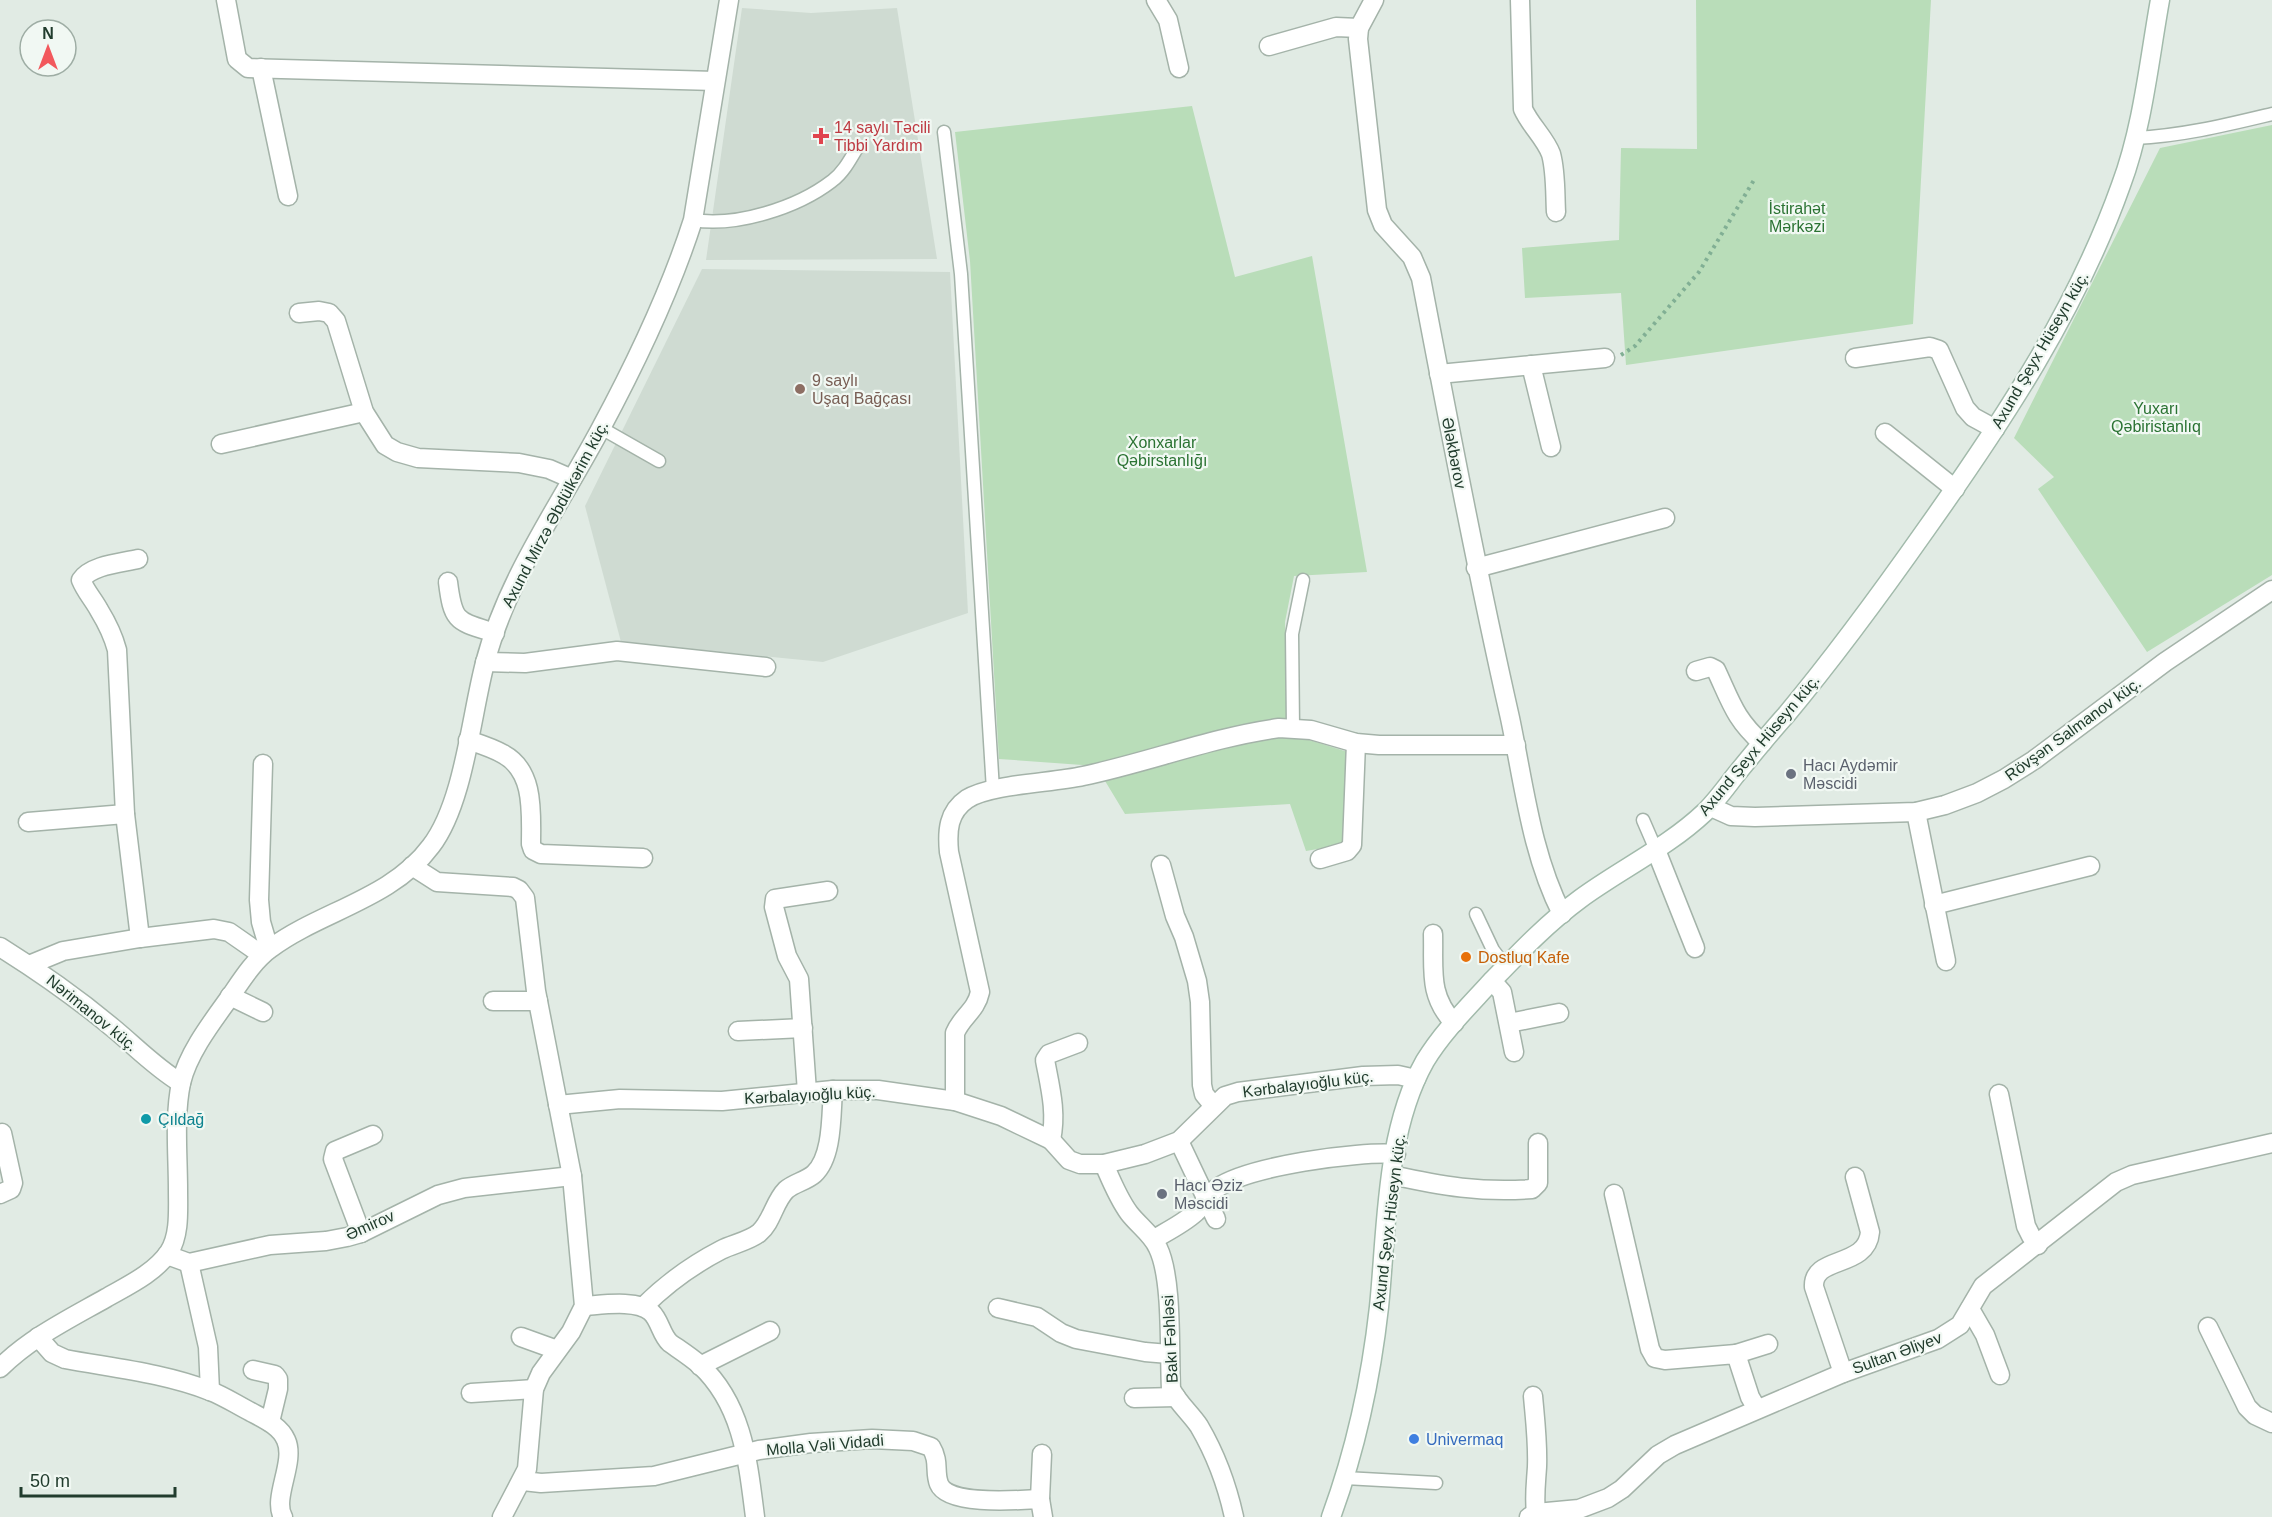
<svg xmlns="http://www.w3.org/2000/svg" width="2272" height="1517" font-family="Helvetica,sans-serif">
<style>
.built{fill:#cfdbd2}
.green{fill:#b9ddb9}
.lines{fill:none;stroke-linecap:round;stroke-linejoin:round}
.service-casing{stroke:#a4b3a9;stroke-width:15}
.minor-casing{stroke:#a4b3a9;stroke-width:21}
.secondary-casing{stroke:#a2baab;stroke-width:21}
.path{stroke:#81af94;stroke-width:4;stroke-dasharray:3 4.5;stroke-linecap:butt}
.service{stroke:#fff;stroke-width:12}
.minor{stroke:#fff;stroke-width:18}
.secondary{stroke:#fff;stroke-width:18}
.health-dot{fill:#e0444e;stroke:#f1f8f3;stroke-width:2}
.education-dot{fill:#8d6e63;stroke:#f1f8f3;stroke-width:2}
.worship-dot{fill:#6b7280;stroke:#f1f8f3;stroke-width:2}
.food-dot{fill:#e8710a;stroke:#f1f8f3;stroke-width:2}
.culture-dot{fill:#0f9aa8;stroke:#f1f8f3;stroke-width:2}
.shop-dot{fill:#3f7fe0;stroke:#f1f8f3;stroke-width:2}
.labels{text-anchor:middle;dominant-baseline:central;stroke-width:4.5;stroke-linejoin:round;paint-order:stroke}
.health-label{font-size:16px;fill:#be3a42;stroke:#f1f8f3;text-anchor:start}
.park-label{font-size:16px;fill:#2b7333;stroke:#f1f8f3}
.street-label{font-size:16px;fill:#213c2d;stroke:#f1f8f3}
.education-label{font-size:16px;fill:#785e54;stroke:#f1f8f3;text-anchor:start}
.worship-label{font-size:16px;fill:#5b616d;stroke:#f1f8f3;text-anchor:start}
.food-label{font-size:16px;fill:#c56008;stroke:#f1f8f3;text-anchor:start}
.culture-label{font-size:16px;fill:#0d838f;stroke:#f1f8f3;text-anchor:start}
.shop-label{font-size:16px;fill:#366cbe;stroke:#f1f8f3;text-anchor:start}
</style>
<rect width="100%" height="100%" fill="#e1ebe4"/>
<g class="built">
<polygon points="742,8 811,13 897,8 937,259 706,260"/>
<polygon points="702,269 950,272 968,613 823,662 621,642 585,506"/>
</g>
<g class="green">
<polygon points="1696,0 1931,0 1913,324 1626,365 1621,293 1525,298 1522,248 1619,240 1621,148 1697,149"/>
<polygon points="1192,106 1235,277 1312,256 1367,572 1294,576 1285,622 1287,733 1351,753 1347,844 1306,851 1290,804 1125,814 1096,766 999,759 970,261 955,132"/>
<polygon points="2272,125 2272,575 2147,652 2038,489 2054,477 2014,438 2160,148"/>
</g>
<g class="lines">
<g class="service-casing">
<g id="service">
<polyline points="944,132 961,274 993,790"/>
<path d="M 2135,138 C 2182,136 2226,125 2272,114"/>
<path d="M 693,220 C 736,227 797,208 832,181 C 843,173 850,160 857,148"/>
<polyline points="601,428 659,461"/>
<polyline points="1293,728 1292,634 1303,580"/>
<polyline points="1643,820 1656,850"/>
<polyline points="1476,914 1493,950 1506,967"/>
<polyline points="1345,1478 1436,1483"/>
</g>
</g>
<g class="minor-casing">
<g id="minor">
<polyline points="226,0 237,59 248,68 715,81"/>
<polyline points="1156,0 1168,20 1179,68"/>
<path d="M 1374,0 L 1359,28 L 1358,39 L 1377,210 L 1383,225 L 1412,257 L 1421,278 C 1449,425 1477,572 1510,718 C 1524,784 1531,853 1562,914"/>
<path d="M 1520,0 L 1523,109 C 1530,125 1545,138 1551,154 C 1556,172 1555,194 1556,212"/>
<polyline points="1269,46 1336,27 1359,28"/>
<polyline points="261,68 288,196"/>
<polyline points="299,313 319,311 329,313 336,321 364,412 385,445 397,452 418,458 519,463 549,469 572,479"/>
<polyline points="1855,358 1930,347 1939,350 1965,408 1973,417 1995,429"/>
<polyline points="1531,365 1551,447"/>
<polyline points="1439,374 1605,358"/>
<polyline points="1885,433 1955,489"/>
<polyline points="221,444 364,412"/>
<path d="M 138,559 C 121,563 91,565 81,580 C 86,592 93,599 99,610 C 107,623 113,635 117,650 L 125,814 L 140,938"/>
<polyline points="1476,568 1665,518"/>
<path d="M 448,582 C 453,623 457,621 495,633"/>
<polyline points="485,662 525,663 617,651 766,667"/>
<path d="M 1696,671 L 1710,667 L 1716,670 C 1731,702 1735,719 1762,743"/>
<path d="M 468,740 C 480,744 493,748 503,754 C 535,771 531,813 531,844 L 533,850 L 541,854 L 643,858"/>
<polyline points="263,764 259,900 261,922 269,949"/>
<polyline points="1711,807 1731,816 1755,817 1916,812 1945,805 1977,793 2004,779 2034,760 2165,662 2272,590"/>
<polyline points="1916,812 1946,961"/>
<polyline points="28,822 125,814"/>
<polyline points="1656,850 1695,948"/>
<polyline points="1320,859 1347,851 1352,845 1356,743"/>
<polyline points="1161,865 1175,916 1184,937 1197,981 1200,1002 1202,1085 1204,1094 1213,1105"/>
<polyline points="412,866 437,882 513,887 519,890 525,898 536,991 572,1176 584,1306 571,1332 541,1373 534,1389 527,1469 502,1517"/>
<polyline points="1934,905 2090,866"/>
<path d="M 1433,934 C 1434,970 1428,995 1454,1023"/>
<path d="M 0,947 C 40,972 77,998 113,1028 C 136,1047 156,1068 181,1083"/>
<polyline points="29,965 63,951 140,938 214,929 229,932 262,955"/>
<polyline points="1492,981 1502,992 1514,1052"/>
<polyline points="230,996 263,1012"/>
<polyline points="493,1001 538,1001"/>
<polyline points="1509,1023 1559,1013"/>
<polyline points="738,1031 803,1028"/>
<polyline points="807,1092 799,979 787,956 774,907 775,899 828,891"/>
<polyline points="1999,1094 2026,1226 2031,1236 2038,1245"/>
<path d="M 955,1101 L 955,1033 C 962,1016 976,1011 980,992 L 949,852 C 947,831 948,812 967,799 C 991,784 1052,783 1083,776 C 1149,762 1213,737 1279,728 L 1311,730 L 1356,743 L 1379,745 L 1516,745"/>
<polyline points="558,1105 620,1099 722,1101 833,1090 878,1090 955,1101 1001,1116 1051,1140 1069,1160 1080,1164 1104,1164 1145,1154 1179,1141 1225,1096 1238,1092 1363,1076 1398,1075 1416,1079"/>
<path d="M 1051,1140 C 1057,1112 1050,1087 1045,1060 L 1049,1054 L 1078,1043"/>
<polyline points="1179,1141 1216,1219"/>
<path d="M 1104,1164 C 1111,1180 1118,1198 1129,1213 C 1138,1225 1152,1234 1158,1248 C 1173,1279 1169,1352 1171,1389 C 1178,1403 1190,1413 1199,1426 C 1216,1455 1227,1485 1234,1517"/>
<path d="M 1392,1175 C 1441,1186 1482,1193 1532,1189 L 1538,1183 L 1538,1143"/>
<polyline points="0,1194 11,1189 13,1183 2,1133"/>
<polyline points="1614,1194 1650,1349 1655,1358 1665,1360 1736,1354 1750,1397 1757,1409"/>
<polyline points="361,1233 333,1159 335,1151 373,1135"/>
<path d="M 1154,1239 C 1168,1231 1184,1223 1196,1212 C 1204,1205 1208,1194 1217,1188 C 1249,1166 1357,1151 1396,1154"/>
<polyline points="167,1255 189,1263 270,1245 326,1241 347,1237 361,1233 438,1195 464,1188 572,1176"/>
<polyline points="189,1263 208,1347 210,1391"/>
<path d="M 584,1306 C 601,1305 637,1299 651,1312 C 660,1320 661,1335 670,1343 C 680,1350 691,1357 700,1365 C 743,1405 748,1462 755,1517"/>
<path d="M 643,1307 C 666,1284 692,1265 721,1250 C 733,1244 749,1241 759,1233 C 772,1222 774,1202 786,1190 C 794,1183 806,1181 814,1174 C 833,1157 831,1114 833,1090"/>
<polyline points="998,1308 1037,1317 1061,1333 1076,1339 1145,1352 1169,1354"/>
<polyline points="1970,1309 1985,1335 2000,1375"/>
<polyline points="2208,1327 2247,1407 2255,1415 2272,1423"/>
<path d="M 38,1337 L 52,1353 L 65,1359 C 113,1368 164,1373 210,1391 C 224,1396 237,1405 251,1412 C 264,1419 280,1426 286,1440 C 296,1462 272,1498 283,1517"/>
<polyline points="521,1337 557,1350"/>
<polyline points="1736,1354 1768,1344"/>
<polyline points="700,1366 770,1331"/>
<path d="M 0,1368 C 30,1338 69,1319 106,1298 C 127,1286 155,1273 169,1252 C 180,1235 178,1210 178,1190 C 178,1155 174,1117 181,1083 C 188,1053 212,1022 230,997 C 241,981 254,960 271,948 C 321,911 392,899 431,846 C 464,803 471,716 485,663 C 507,578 560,505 601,428 C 637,361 670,292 693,220 L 729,0"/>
<polyline points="253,1370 275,1375 278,1379 278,1389 270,1422"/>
<path d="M 1843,1373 L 1814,1287 C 1812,1255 1867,1269 1870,1232 L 1855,1177"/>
<polyline points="471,1393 534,1389"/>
<path d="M 1533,1396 C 1535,1419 1538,1443 1537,1467 C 1536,1483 1534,1497 1536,1513"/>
<polyline points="1134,1398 1176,1397"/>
<path d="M 523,1481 L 541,1483 L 654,1476 L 759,1450 L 811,1443 L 872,1439 L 913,1441 L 931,1447 C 940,1462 934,1471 939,1484 C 948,1506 1020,1500 1040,1499 L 1043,1517"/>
<polyline points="1040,1499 1042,1454"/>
<polyline points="1529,1517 1536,1513 1579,1509 1608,1498 1622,1489 1658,1455 1675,1445 1843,1373 1938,1339 1960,1325 1983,1286 2116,1182 2132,1175 2272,1143"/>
</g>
</g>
<g class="secondary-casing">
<path id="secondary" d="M 1331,1517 C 1356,1449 1371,1379 1379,1307 C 1387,1228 1385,1132 1425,1061 C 1442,1033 1466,1009 1488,985 C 1517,955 1546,924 1580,899 C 1621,869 1668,847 1705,812 C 1716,801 1725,789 1734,777 C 1751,756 1768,735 1786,715 C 1836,655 1882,592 1927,528 C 2003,421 2077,309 2121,185 C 2143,126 2149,61 2160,0"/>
</g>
<polyline class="path" points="1621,355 1635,346 1699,272 1754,180"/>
<use href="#service" class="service"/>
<use href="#minor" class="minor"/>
<use href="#secondary" class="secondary"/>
</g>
<path class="health-dot" d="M818 127h6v6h6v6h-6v6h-6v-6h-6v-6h6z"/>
<circle class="education-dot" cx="800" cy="389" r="6"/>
<g class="worship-dot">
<circle cx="1791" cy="774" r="6"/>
<circle cx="1162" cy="1194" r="6"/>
</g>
<circle class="food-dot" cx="1466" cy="957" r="6"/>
<circle class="culture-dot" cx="146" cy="1119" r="6"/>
<circle class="shop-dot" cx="1414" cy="1439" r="6"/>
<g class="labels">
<g class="health-label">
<text x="834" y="127">14 saylı Təcili<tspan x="834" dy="18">Tibbi Yardım</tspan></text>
</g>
<g class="park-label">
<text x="1797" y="208">İstirahət<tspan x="1797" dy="18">Mərkəzi</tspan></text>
<text x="2156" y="408">Yuxarı<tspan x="2156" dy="18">Qəbiristanlıq</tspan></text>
<text x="1162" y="442">Xonxarlar<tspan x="1162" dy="18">Qəbirstanlığı</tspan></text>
</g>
<g class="street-label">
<text transform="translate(2040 350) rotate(-60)">Axund Şeyx Hüseyn küç.</text>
<text transform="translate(1454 453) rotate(79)">Ələkbərov</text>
<text transform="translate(555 514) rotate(-62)">Axund Mirzə Əbdülkərim küç.</text>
<text transform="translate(2073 729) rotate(-36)">Rövşən Salmanov küç.</text>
<text transform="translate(1759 745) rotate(-50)">Axund Şeyx Hüseyn küç.</text>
<text transform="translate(92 1013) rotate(39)">Nərimanov küç.</text>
<text transform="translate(1308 1084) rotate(-7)">Kərbalayıoğlu küç.</text>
<text transform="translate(810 1095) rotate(-3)">Kərbalayıoğlu küç.</text>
<text transform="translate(1389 1222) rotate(-83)">Axund Şeyx Hüseyn küç.</text>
<text transform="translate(370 1225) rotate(-24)">Əmirov</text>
<text transform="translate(1170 1339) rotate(-93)">Bakı Fəhləsi</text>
<text transform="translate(1897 1353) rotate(-20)">Sultan Əliyev</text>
<text transform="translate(825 1445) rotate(-5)">Molla Vəli Vidadi</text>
</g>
<g class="education-label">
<text x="812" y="380">9 saylı<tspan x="812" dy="18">Uşaq Bağçası</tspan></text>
</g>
<g class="worship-label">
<text x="1803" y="765">Hacı Aydəmir<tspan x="1803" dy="18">Məscidi</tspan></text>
<text x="1174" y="1185">Hacı Əziz<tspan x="1174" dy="18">Məscidi</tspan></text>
</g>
<g class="food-label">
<text x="1478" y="957">Dostluq Kafe</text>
</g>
<g class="culture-label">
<text x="158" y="1119">Çıldağ</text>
</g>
<g class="shop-label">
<text x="1426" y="1439">Univermaq</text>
</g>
</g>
<g transform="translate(48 48)"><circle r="28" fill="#f1f8f3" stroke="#9eada4" stroke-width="1.5"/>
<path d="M0-4.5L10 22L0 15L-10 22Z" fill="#f2585c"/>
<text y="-9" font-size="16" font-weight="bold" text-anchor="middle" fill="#213c2d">N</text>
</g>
<path d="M21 1487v9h154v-9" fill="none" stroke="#213c2d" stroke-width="3"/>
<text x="30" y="1487" font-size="18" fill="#213c2d" stroke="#f1f8f3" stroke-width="4.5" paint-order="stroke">50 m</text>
</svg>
